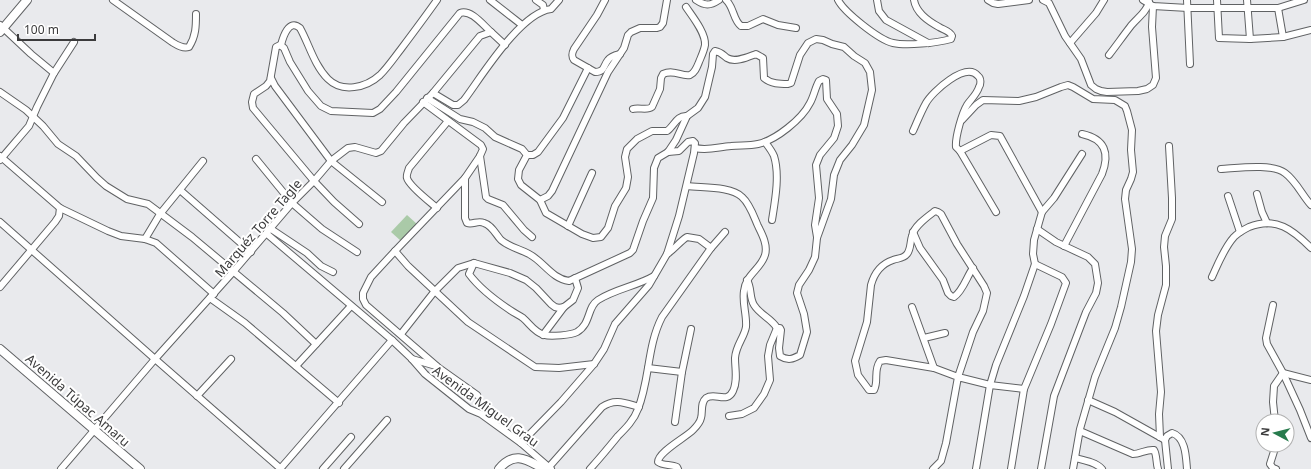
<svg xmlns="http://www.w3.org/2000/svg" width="1311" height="469" font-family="'Noto Sans',sans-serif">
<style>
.garden{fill:#aacaa8}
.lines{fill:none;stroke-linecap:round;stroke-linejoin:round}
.minor-casing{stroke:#606264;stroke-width:8}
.tertiary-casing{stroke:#606264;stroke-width:10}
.minor{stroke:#fff;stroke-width:6}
.tertiary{stroke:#fff;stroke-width:8}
.labels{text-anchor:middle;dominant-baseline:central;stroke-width:4;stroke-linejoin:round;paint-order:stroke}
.street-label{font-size:13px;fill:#3b3b3c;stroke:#fff}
</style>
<rect width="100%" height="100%" fill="#e9eaed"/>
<polygon class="garden" points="407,215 417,224 401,241 391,232"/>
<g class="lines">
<g class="minor-casing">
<g id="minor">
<path d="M 113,0 L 172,42 C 177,45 183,49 189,47 C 196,36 196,26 196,14"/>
<polyline points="490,0 522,25"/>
<polyline points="536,0 543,5 544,10"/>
<path d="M 605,0 L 597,15 L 574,49 C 572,53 571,56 574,60 L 595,72 C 605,72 603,66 608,60 C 611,56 616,55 620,54"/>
<path d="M 696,0 C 705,6 710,6 719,0"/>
<path d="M 726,0 C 734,7 733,20 741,26 L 748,26 L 763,19 L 778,25 L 796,28"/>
<path d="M 838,0 C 844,12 879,40 893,43 C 906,46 937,43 951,39 L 952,36 C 950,31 944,30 939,27 C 928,21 916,13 914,0"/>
<polyline points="877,0 879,11 886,20 928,43"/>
<polyline points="988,0 993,3 998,4 1029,0"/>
<polyline points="1043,0 1049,3 1065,36 1081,59 1091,85 1096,89 1101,91 1107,92 1138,91 1147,89 1153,85 1156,78 1152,27 1153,6"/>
<polyline points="1143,0 1153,6 1188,8 1278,8 1304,0"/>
<polyline points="1187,0 1190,64"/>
<polyline points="1217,0 1219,38 1250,39 1283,37 1311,30"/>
<polyline points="1247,0 1250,39"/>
<polyline points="1278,8 1283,37"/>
<polyline points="0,25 31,54 54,73"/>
<polyline points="1070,43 1096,13 1104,0"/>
<path d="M 281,45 C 283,37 289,18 300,28 C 309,44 314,65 328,79 C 342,93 366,88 380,75 C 388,67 394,58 401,49 C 413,33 425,17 437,0"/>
<path d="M 1109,55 C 1116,46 1123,36 1130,27 C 1136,19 1147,12 1149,2"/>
<polyline points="271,78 275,86 331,161 382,202"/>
<polyline points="0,92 26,110 43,126 58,144 76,156 97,178 106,186 127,199 148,204 192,237 283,313 316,344"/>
<path d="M 433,93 L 453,105 L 458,105 L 464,100 C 482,76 520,13 551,9 L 559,0"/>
<path d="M 427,98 L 460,119 L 473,122 L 485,128 L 495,137 L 522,149 L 527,155 L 519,170 L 518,179 L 521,185 L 540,200 L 546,213 L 582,234 L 593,238 L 601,237 L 608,228 L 615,206 L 626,188 L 628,177 L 625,157 L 627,149 L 637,139 L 652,131 L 667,131 C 674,126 677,115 687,116"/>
<path d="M 423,102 L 481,145 L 483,149 L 480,156 L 465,178 L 465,218 L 467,223 C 473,225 478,220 484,223 C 492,225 496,235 501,240 C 509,247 520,249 529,254 C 543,261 552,279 569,281 L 630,253 L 633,250 L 643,221 L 653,198 L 654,168 L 658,158 L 668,152 L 676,140 L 687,116 L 698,108 L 705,97 L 712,67 L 713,54 L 715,51 C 721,52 723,55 727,58 C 735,63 748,57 756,54 L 763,58 L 764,78 C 771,84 780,84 788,84 L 791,83 L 800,55 L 808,43 L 816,39 L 823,40 L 832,44 L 844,47 L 854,56 L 865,63 L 870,72 L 872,90 L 864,125 L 852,145 L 840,160 L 834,175 L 831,199 L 817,238 L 815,257 L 809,270 L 799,285 L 797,293 L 804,314 L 807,332 L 800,355 C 793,359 788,361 780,356 L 779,348 L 781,330 L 780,328 L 777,328 L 770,345 L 768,356 L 770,380 L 764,394 L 754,408 L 742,414 L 729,416"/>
<path d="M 633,109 C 639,107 647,111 652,107 L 660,89 L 661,78 L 663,74 C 674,69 682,77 690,75 C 695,73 697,67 699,62 C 701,57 704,51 705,45 C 706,33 692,16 686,7"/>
<polyline points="962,120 976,105 983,100 1019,101 1036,97 1061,87 1068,85 1073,87 1093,99 1115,100 1125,106 1127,111 1132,130 1131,150 1133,172 1131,179 1126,190 1125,199 1132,249 1131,262 1121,307 1115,328 1095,377 1080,429 1073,469"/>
<path d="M 913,131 C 917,122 921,112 926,103 C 932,92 966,61 978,76 C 981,78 981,84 979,87 C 977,94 971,99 967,105 C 962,113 955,138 956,147 L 960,151 L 991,135 L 1000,136 L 1042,212"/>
<path d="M 765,142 C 768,146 772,151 774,156 C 780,175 775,201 772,220"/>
<path d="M 695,148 C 708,151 718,147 731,146 C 740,145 749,146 758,144 C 776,140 802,119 810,103 C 814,96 815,88 819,81 L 823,79 L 826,80 L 827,99 L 837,114 L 838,126 L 834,138 L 820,155 L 816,165 L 819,198 L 815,225 L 817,237"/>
<polyline points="960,151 996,212"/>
<polyline points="527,155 533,155 538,152 563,118 588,68"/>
<polyline points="0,156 60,208 108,231 121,236 145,239 156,243 214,294"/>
<polyline points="480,156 486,197 488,199 503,205 524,230 532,237"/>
<polyline points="256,159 292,203 322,229 357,252"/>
<polyline points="0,160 29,126 37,107 54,73 74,42"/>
<path d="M 1221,169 C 1238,168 1272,163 1285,173 C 1296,181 1302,195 1311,205"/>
<polyline points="465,178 395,251 371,277 363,293 363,299 366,305 439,368 477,395"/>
<polyline points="180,190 251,252"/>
<polyline points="1257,194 1262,212 1267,223"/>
<polyline points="1228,196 1240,232"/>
<polyline points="540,200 548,196 552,191 608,72 624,48 628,35 631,32 640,28 657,28 660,27 663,23 667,0"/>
<path d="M 437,208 C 430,202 409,186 407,178 C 406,175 408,172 409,168 L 448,121"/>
<polyline points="0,222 155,359 281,469"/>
<path d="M 359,224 L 334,202 L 314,181 L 253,108 L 252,102 L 254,94 L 266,86 L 270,81 L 276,47 L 280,45 L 284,48 L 290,62 L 308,91 L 321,106 L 331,111 L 373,113 L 380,109 L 396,92 L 460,13 C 471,9 483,25 491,32"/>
<polyline points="568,226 592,173"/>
<polyline points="271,229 307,253 321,266 333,272"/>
<polyline points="1037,229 1056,242 1088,257 1095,264 1098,283 1096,293 1086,312 1054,396 1041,469"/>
<path d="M 913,232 L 920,248 L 943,280 L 948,293 L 951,296 L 954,297 C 963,291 967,276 973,268"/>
<polyline points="267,234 392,340 411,358 425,374 469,409 481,414 521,443 551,469"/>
<polyline points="145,239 160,214 203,161"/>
<path d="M 1064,246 L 1102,174 C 1110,153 1105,139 1082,134"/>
<polyline points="395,251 408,266 468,322 535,367 559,368 594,364"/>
<path d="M 667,254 C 675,249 679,242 687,237 L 699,239 L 711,248"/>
<path d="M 474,263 L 469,274 C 480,289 495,300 510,310 C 514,313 519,315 523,318 C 530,324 534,332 544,335 C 551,337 571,335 577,332 C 591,324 587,307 598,300 C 615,289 637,286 654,276"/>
<path d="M 1212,277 C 1218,264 1224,248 1234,237 C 1239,232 1243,230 1249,227 C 1276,216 1293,230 1311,248"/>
<path d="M 747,280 C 752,288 749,297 754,305 C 760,315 771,318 777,328"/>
<polyline points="0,287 55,222 59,216 60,208"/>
<polyline points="210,298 245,323 339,403"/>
<polyline points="1273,305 1266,338 1267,344 1283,373 1300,410 1311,438"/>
<polyline points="912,307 934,368"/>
<polyline points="401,334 434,292 458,268 474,263 510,273 526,280 536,288 551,304 555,307 559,308 564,307 573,300 578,288 575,278"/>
<polyline points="543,335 564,307"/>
<polyline points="924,338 945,333"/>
<polyline points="412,359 436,366"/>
<polyline points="296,366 351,306"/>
<polyline points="648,368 682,372"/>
<polyline points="197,396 231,359"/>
<polyline points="1088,400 1115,412 1165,440"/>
<polyline points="1275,421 1273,402 1274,386 1283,373 1311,380"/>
<polyline points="675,422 682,372 691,329"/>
<path d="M 1080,431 L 1133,454 C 1140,454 1147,449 1154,450 C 1157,455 1156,463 1158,469"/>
<polyline points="1160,437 1159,414 1161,392 1156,331 1158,315 1166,285 1166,266 1164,247 1165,236 1172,219 1172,198 1169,146"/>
<polyline points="521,443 561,402 594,364 604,349 615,324 649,285 667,254 679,216 694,153 695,143 693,141 688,142 679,151 668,152"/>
<polyline points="1276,445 1270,464 1273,468 1276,469"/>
<path d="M 1075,458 C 1083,460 1096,462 1102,469"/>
<path d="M 549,467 L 602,407 C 615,398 625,403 639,407"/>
<polyline points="61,469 155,359 233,272 292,203 314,181 331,161 348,148 355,147 376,153 381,151 404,123 433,93 480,36 491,32 505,45"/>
<polyline points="280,469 392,340"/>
<polyline points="323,469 351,437"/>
<polyline points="344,469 387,420"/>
<path d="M 590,469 C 600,458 609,447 618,436 C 626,428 634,420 638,409 C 650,379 647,346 662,317 L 711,248 L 725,232"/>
<path d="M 678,469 L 677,467 C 671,464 663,466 658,462 C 658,452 685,438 693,430 C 696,427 700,423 701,418 C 703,412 700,403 706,398 C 715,392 727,404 733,391 C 738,381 735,369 735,358 C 736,345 744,338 746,327 C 747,315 742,303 744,291 C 746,274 761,269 765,255 C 768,245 762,234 758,226 C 754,217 750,204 742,197 C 731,186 702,188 687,186"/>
<path d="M 933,469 L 941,461 L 946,443 L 958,377 L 973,332 L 983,311 L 987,293 L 984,286 L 957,244 L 941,214 L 938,212 L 935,211 C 927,217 914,226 912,236 C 910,242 911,249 907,254 C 903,259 898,258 893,260 C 881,264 874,274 871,285 L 867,322 L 855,361 L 858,375 L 869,390 L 874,390 C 879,381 873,371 880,361 L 886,360 L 934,368 L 958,377 L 990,385 L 1024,389"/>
<polyline points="976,469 990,385 996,365 1024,296 1035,264 1033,254 1034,240 1042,212 1054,198 1082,154"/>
<polyline points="1011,469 1024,389 1051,324 1066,283 1062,277 1035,264"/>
<path d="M 1168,469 L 1165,440 L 1167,436 L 1172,433 C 1186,437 1186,458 1187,469"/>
</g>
</g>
<g class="tertiary-casing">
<g id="tertiary">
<polyline points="0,32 27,0"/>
<polyline points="0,349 140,469"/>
<path d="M 499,469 C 515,450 527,460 544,469"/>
</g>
</g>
<use href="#minor" class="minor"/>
<use href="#tertiary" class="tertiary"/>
</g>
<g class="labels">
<g class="street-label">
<text transform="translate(258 228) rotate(-49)">Marquéz Torre Tagle</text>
<text transform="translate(78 400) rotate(41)">Avenida Túpac Amaru</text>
<text transform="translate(486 406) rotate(36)">Avenida Miguel Grau</text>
</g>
</g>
<g transform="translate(1275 433) rotate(277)"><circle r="19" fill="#ffffff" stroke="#b1b1b1"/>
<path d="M0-3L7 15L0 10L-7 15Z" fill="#287b4d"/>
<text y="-6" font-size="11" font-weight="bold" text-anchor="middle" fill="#3b3b3c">N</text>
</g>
<path d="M18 34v6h77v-6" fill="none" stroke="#3b3b3c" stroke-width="2"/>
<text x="24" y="34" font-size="12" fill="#3b3b3c" stroke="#ffffff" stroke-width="3" paint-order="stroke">100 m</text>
</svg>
